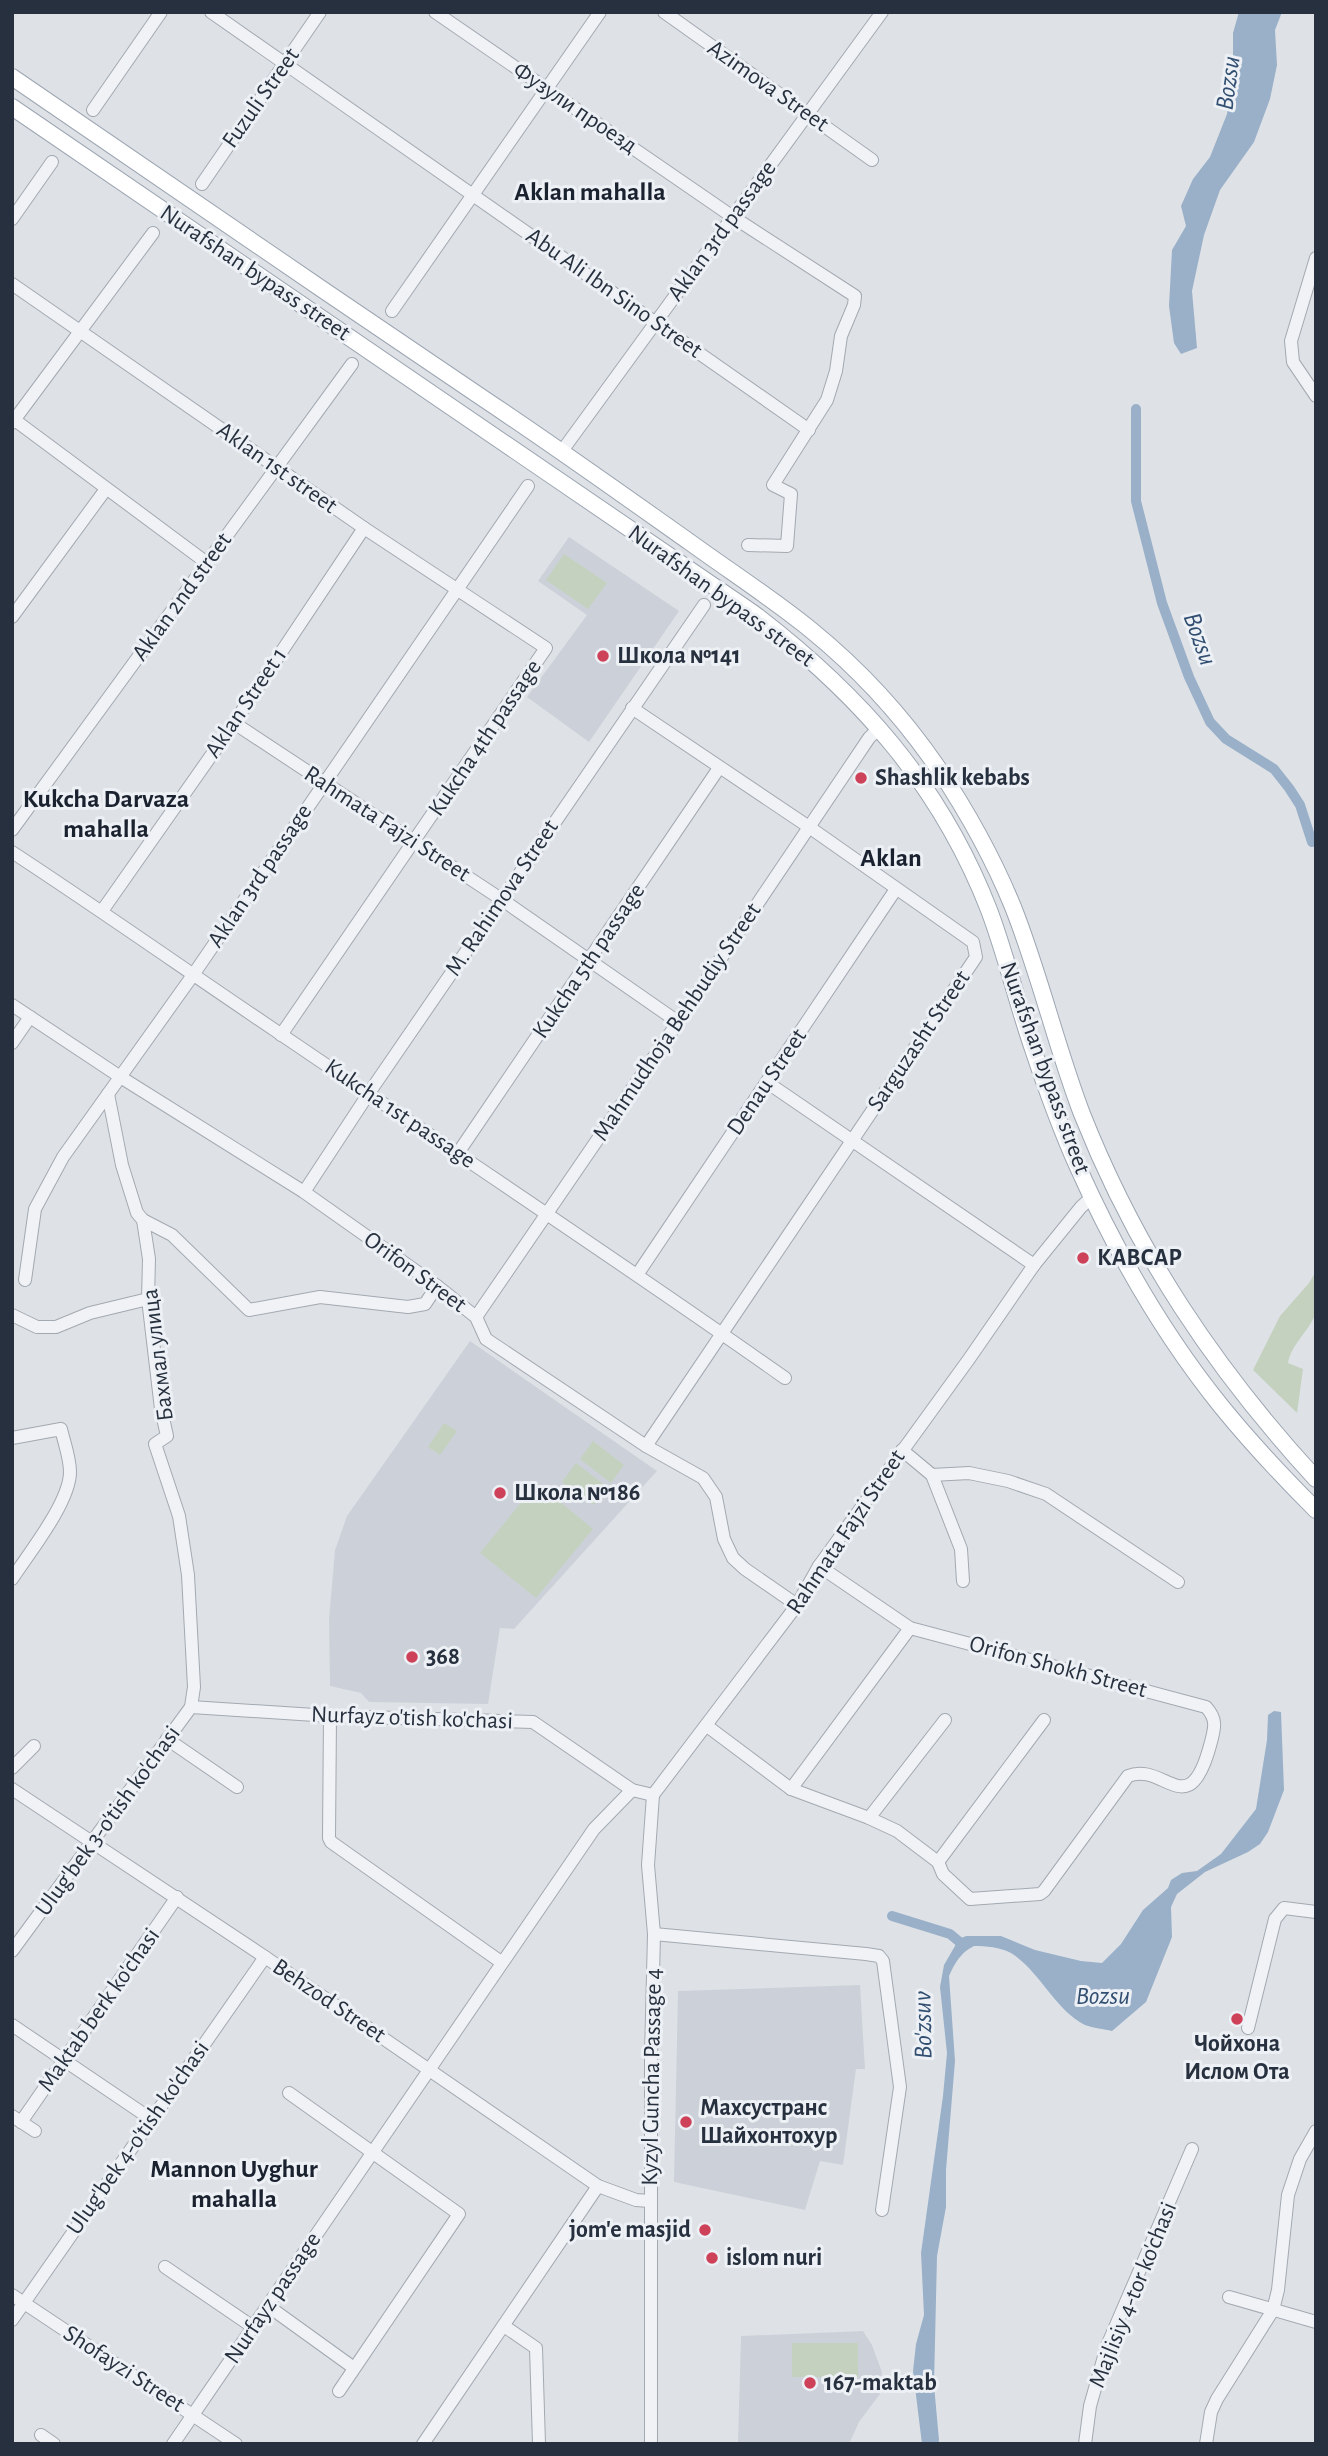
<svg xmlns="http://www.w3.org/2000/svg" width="1328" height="2456" font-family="'Alegreya Sans',sans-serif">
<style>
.built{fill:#ccd1d9}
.green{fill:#c4d1bf}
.water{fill:#99b0c8}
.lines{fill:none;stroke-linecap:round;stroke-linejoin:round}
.canal{stroke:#99b0c8;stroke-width:10}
.minor-casing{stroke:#a3a9b1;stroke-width:14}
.major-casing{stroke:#9da6b3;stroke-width:18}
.minor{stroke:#f1f2f6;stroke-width:12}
.major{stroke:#fff;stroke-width:16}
.poi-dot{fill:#cd4258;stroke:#edf1f5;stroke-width:2.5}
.labels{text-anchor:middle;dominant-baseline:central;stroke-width:6;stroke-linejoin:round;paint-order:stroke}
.street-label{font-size:24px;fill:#27303e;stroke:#edf1f5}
.poi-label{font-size:24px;font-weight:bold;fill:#27303e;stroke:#edf1f5;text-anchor:start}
.water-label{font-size:26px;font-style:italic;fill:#324f72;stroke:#edf1f5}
.neighbourhood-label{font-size:26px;font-weight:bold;fill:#1a212f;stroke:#edf1f5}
</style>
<rect width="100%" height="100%" fill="#dee2e7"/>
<g class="built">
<polygon points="569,537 679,611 589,742 527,697 587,615 538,581"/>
<polygon points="470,1341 657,1471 514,1629 500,1628 488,1704 369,1702 361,1693 330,1686 329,1619 335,1550 347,1516"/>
<polygon points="860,1985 865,2069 856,2069 843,2165 820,2161 805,2210 674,2182 678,1991"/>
<polygon points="863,2331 872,2345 882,2372 880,2394 859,2422 849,2444 669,2444 738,2442 741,2336"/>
</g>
<g class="green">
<polygon points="564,554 607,583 588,609 546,580"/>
<path d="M 1316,1271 C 1316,1283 1320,1304 1315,1315 C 1308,1332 1291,1345 1288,1363 L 1303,1369 L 1297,1413 L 1253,1370 L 1280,1316 L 1309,1283 Z"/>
<polygon points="444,1423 457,1431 440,1455 428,1447"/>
<polygon points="593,1441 624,1465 611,1483 580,1459"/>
<polygon points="576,1463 607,1487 594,1505 562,1482"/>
<polygon points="537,1483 593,1529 536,1598 480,1553"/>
<rect x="792" y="2343" width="66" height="34"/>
</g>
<g class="water">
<polygon points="1239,12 1282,12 1275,30 1277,65 1270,99 1254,142 1220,190 1204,235 1192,291 1197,348 1181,354 1174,343 1169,306 1172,250 1186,226 1181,206 1193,179 1210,157 1227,114 1233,63 1233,33"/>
<path d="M 1274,1711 L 1281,1712 L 1284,1790 L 1268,1832 L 1260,1844 L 1248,1852 L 1205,1872 L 1177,1894 L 1171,1907 L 1172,1937 L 1146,2002 L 1112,2031 C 1104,2029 1093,2028 1085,2025 C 1054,2009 1040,1971 1011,1953 C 1000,1947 986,1946 974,1946 C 960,1953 955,1963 949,1976 L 955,2061 L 946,2170 L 946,2207 L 937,2256 L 934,2385 L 939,2440 L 938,2444 L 922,2444 L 913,2371 L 916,2344 L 924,2315 L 921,2253 L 943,2096 L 947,2053 L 940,1987 L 944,1965 L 959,1939 L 966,1936 L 1001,1936 L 1035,1950 L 1081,1961 L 1102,1963 L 1121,1944 L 1143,1910 L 1168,1888 L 1171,1880 L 1182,1873 L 1197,1871 L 1221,1854 L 1256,1809 L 1267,1740 L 1268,1715 Z"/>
</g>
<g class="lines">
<g class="canal">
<polyline points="1136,409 1136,501 1162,603 1189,677 1210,722 1226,739 1274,769 1289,788 1300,805 1312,842"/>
<polyline points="892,1916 950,1934 962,1944"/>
</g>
<g class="minor-casing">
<g id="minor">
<polyline points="211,12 809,430"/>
<polyline points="435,12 733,217 855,296 854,305 841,336 836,371 827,400 773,485 791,494 787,546 748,545"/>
<polyline points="664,12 872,160"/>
<polyline points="93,110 161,12"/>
<polyline points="202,184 320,12"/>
<polyline points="12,219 52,162"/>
<polyline points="1316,258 1291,341 1293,362 1316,396"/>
<polyline points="12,284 364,528 546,648 281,1035"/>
<polyline points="392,311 600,12"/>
<polyline points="12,418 207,563"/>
<polyline points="12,423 153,233"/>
<polyline points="562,451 882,12"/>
<polyline points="12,617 106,489"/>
<polyline points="632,708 809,827 973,942 976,957 646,1446"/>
<polyline points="234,723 501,899 678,1022"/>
<polyline points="12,830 352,364"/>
<path d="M 12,852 C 102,911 190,973 279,1033 C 448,1148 618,1260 785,1378"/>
<polyline points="102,911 234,723 364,528"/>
<polyline points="12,1005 122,1078 304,1192 437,1286 476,1317 486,1339 646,1446 703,1478 716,1497 724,1539 733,1558 745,1569 797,1605"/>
<polyline points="12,1043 30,1017"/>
<polyline points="768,1083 1034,1265"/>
<polyline points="108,1094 122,1165 137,1213 143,1220 172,1235 249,1310 320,1297 408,1307 425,1304 437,1286"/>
<polyline points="458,1153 719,768"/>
<polyline points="304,1192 369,1093 704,605"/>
<polyline points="637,1275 896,889"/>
<polyline points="25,1280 35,1209 63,1157 193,975 528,486"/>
<polyline points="12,1315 37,1327 56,1327 90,1313 148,1299"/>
<polyline points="476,1317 678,1022 869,738 879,728"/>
<path d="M 12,1438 L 61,1429 C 64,1442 70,1458 70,1472 C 70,1502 29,1553 12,1579"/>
<polyline points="902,1450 932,1475 969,1473 1008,1481 1046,1494 1178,1582"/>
<polyline points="932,1475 961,1549 963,1581"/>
<polyline points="191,1707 330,1716 533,1722 632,1790 653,1795"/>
<polyline points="330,1716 329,1838 331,1842 501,1962"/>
<path d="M 707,1726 L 791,1789 L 869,1818 L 897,1831 L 938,1862 L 943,1874 L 970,1899 L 1040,1894 L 1044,1891 L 1128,1776 C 1165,1761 1189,1827 1211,1742 C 1215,1727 1217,1719 1206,1707 L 910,1628 L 819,1566"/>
<polyline points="167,1739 237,1787"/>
<polyline points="12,1768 34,1746"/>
<polyline points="12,1789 265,1957 598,2186 636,2200 650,2201"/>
<polyline points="791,1789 910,1628"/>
<polyline points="653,1795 797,1605 819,1566 969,1359 1034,1265 1081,1207 1092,1197"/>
<polyline points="869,1818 945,1720"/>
<polyline points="938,1862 1044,1720"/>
<polyline points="654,1934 866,1954 879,1956 883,1961 900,2087 882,2210"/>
<polyline points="12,1951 191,1707 194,1687 188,1575 179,1516 155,1444 167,1436 161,1409 148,1299 149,1259 143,1220"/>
<polyline points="12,2025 151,2119"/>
<polyline points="1248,2028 1275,1919 1284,1908 1316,1912"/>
<polyline points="289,2093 459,2214 339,2391"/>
<polyline points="12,2116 35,2131"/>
<polyline points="21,2122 177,1897"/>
<polyline points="165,2267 253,2327"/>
<polyline points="12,2295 236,2444"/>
<polyline points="1229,2297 1316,2322"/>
<polyline points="268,2306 354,2368"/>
<polyline points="12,2320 265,1957"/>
<polyline points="504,2326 536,2348 539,2444"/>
<polyline points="41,2435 54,2444"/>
<polyline points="173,2444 594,1829 632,1790"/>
<polyline points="423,2444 598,2186"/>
<polyline points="651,2444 651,2056 654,1934 648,1865 653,1795"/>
<polyline points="1085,2444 1090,2406 1107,2346 1192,2149"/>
<polyline points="1206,2444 1211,2412 1217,2399 1273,2310 1278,2290 1288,2195 1300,2159 1316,2131"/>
</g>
</g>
<g class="major-casing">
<g id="major">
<path d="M 12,77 C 170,185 328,294 487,401 C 556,447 623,495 691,543 C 731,572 773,599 811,630 C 859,669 903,717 938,768 C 968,813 993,858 1013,907 C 1040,975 1056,1046 1082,1114 C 1137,1253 1215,1369 1316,1479"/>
<path d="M 12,107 L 753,613 C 859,694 940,784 989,910 C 1006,955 1017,1003 1033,1049 C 1046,1088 1060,1127 1077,1165 C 1115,1250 1163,1334 1221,1406 C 1251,1443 1283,1477 1316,1510"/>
</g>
</g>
<use href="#minor" class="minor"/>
<use href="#major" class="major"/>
</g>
<g class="poi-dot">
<circle cx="603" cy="656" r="7"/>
<circle cx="861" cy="778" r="7"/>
<circle cx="1083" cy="1258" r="7"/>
<circle cx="500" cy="1493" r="7"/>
<circle cx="412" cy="1657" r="7"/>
<circle cx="1237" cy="2019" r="7"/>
<circle cx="686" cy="2122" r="7"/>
<circle cx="705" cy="2230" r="7"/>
<circle cx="712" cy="2258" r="7"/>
<circle cx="810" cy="2383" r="7"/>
</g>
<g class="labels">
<g class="street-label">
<text transform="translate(768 86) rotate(35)">Azimova Street</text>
<text transform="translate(261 98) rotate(-55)">Fuzuli Street</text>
<text transform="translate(575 108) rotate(34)">Фузули проезд</text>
<text transform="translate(722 231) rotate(-54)">Аklаn 3rd passage</text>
<text transform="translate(255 273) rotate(34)">Nurafshan bypass street</text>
<text transform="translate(614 293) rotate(35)">Abu Ali Ibn Sino Street</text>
<text transform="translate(277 468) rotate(35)">Aklan 1st street</text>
<text transform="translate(721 596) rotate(36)">Nurafshan bypass street</text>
<text transform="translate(182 597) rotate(-54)">Аklаn 2nd street</text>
<text transform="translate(246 703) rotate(-56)">Аklаn Street 1</text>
<text transform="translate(485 738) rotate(-56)">Kukcha 4th passage</text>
<text transform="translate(387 824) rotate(33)">Rahmata Fajzi Street</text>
<text transform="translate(260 876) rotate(-56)">Аklаn 3rd passage</text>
<text transform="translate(502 898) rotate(-56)">M. Rahimova Street</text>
<text transform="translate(589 961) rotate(-56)">Kukcha 5th passage</text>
<text transform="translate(677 1022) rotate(-56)">Mahmudhoja Behbudiy Street</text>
<text transform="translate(919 1041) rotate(-56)">Sarguzasht Street</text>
<text transform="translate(1045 1068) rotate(70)">Nurafshan bypass street</text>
<text transform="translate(767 1082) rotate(-56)">Denau Street</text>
<text transform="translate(400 1114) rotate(34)">Kukcha 1st passage</text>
<text transform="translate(415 1272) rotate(36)">Orifon Street</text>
<text transform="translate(158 1355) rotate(-97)">Бахмал улица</text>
<text transform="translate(846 1532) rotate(-56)">Rahmata Fajzi Street</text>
<text transform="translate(1058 1667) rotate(15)">Orifon Shokh Street</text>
<text transform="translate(412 1718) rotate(2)">Nurfayz o'tish ko'chasi</text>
<text transform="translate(108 1821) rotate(-54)">Ulug'bek 3-o'tish ko'chasi</text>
<text transform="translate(329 2001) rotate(34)">Behzod Street</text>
<text transform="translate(99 2010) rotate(-55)">Maktab berk ko'chasi</text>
<text transform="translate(652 2077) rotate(-89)">Kyzyl Guncha Passage 4</text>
<text transform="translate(138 2138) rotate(-55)">Ulug'bek 4-o'tish ko'chasi</text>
<text transform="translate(1133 2295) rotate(-68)">Majlisiy 4-tor ko'chasi</text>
<text transform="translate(273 2298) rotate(-56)">Nurfayz passage</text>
<text transform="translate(124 2369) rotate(33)">Shofayzi Street</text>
</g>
<g class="poi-label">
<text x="617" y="656">Школа №141</text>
<text x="875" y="778">Shashlik kebabs</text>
<text x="1097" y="1258">КАВСАР</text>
<text x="514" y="1493">Школа №186</text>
<text x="426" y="1657">368</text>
<text x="1237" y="2044" text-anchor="middle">Чойхона<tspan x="1237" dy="28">Ислом Ота</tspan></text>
<text x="700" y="2108">Махсустранс<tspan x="700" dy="28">Шайхонтохур</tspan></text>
<text x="691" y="2230" text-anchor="end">jom'e masjid</text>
<text x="726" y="2258">islom nuri</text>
<text x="824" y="2383">167-maktab</text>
</g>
<g class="water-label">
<text transform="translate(1228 83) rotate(-82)">Bozsu</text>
<text transform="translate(1200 639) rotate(70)">Bozsu</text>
<text x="1103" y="1996">Bozsu</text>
<text transform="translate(923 2025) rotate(-91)">Bo'zsuv</text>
</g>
<g class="neighbourhood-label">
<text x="590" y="192">Aklan mahalla</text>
<text x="106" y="799">Kukcha Darvaza<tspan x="106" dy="30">mahalla</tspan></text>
<text x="891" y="858">Aklan</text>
<text x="234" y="2169">Mannon Uyghur<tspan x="234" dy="30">mahalla</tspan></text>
</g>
</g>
<rect width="1328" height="2456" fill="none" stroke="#27303e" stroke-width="28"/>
</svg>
